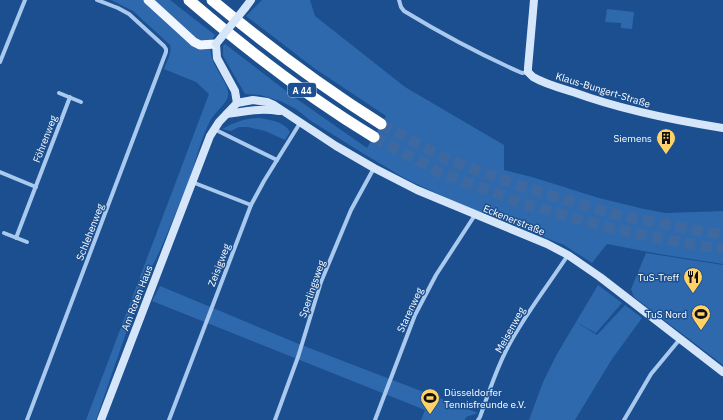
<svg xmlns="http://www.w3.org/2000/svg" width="723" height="420" font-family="'IBM Plex Sans',sans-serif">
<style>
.green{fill:#2e69ad}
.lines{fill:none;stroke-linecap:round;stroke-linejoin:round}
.highway-tunnel{stroke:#3d69a0;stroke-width:11;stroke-dasharray:11 5.5;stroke-linecap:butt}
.street{stroke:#a9c9ee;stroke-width:4}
.secondary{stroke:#d6e6fa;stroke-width:8}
.primary{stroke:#f0f6ff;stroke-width:9}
.highway{stroke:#fff;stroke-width:11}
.secondary-bridge{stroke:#d6e6fa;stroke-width:8}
.labels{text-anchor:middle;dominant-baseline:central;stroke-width:3;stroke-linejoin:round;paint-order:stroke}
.shield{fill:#1b4f8f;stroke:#bbcadd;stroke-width:1}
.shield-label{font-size:9px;font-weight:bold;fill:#fff}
.street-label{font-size:10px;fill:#fff;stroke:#1b4f8f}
.poi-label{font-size:10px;fill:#fff;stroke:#1b4f8f;text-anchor:end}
</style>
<rect width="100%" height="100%" fill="#1b4f8f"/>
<g class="green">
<path d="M 111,0 L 170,0 L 215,35 C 198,60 235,82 227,99 C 222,108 213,114 209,123 C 199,143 195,166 187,186 C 178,207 170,227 161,248 C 156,260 149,271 145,283 C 127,328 112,374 96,420 L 86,420 L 209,94 L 196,82 L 164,69 C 167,61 172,53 170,45 L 133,11 Z"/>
<polygon points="262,0 310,0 315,16 405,87 504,145 504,170 532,177 599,198 644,209 665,213 723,211 723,264 659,254 607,244 592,263 564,245 457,203 406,179 364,154 311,121 296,109 280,101 260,95 245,94 223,56 223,46 225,44 294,97 367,148 386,116 314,68 246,16"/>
<polygon points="607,9 634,12 632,29 621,28 621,23 605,22"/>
<path d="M 260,118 C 271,120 285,122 290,132 L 285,140 L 265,131 L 248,127 L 239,127 L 231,131 L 222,129 C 234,123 245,118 260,118 Z"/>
<polygon points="646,253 723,265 723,365 634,297 631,289"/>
<polygon points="598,285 622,303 596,333 576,322"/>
<polygon points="160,286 213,308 299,344 478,413 466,417 465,420 421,420 425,410 152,301"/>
<polygon points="625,305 642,318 612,359 575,420 529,420 543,382 557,354 576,322 597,335"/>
</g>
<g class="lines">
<g class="highway-tunnel">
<polyline points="381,124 448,160 526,188 614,214 703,232 723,234"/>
<polyline points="374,137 439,172 522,203 610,228 699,246 723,248"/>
</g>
<g class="street">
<path d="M 399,0 L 401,7 L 404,11 C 442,34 481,55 522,73 L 528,72"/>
<polyline points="0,62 25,0"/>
<polyline points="59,93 81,102"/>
<polyline points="214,129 277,160"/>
<polyline points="0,172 36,187"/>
<polyline points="192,182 251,205"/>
<polyline points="4,233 27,242"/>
<polyline points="16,238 70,97"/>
<polyline points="27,420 166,52 166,49 164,46 129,14 118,8 97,0"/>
<polyline points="169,420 251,205 264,181 300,123"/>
<polyline points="275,420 298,357 321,282 351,210 374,168"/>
<polyline points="375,420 415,315 436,275 475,215"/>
<path d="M 478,420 L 480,417 C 489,392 497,366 510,343 C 527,312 549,284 568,255"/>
<polyline points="624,420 651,374 680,339"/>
</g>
<g class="secondary">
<path d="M 534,0 L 528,68 L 528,72 L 533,77 C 545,84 560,88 573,92 C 622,110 672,120 723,128"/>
<polyline points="245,8 251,0"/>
<polyline points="216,44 217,58 235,91 237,103"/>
<path d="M 227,114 C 245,111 261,108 279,111"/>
<polyline points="101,420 210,136 219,122 237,103 253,100 267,102 274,105 336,146 374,168 417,190 547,244 568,255 600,277 723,372"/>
</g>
<polyline class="primary" points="148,0 194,42 200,45 215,44"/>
<g class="highway">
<path d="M 189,0 C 247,50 308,97 374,137"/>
<path d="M 212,0 C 266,45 322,87 381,124"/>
</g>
<polyline class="secondary-bridge" points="216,44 245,8"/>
</g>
<defs>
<g id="building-pin" transform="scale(1)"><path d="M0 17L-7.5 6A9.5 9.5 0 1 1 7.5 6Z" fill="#ffd166" stroke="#1b4f8f"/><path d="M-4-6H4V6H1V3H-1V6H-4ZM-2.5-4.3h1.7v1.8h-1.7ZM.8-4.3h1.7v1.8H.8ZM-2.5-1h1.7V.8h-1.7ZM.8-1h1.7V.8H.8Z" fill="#111"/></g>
<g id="restaurant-pin" transform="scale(1)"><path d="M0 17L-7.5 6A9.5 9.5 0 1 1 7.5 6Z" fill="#ffd166" stroke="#1b4f8f"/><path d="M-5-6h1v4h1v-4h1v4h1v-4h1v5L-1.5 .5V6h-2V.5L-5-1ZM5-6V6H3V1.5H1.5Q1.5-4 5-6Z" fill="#111"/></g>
<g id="stadium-pin" transform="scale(1)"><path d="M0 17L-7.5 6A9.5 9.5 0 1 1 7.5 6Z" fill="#ffd166" stroke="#1b4f8f"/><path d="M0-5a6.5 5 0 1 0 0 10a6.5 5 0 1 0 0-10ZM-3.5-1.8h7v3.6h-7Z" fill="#111"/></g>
</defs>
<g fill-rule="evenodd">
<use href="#building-pin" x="666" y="138"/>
<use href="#restaurant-pin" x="693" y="277"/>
<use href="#stadium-pin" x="701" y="314"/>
<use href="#stadium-pin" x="430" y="398"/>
</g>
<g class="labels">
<rect class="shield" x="288" y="83" width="28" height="14" rx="3"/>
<g class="shield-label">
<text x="302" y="90">A 44</text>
</g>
<g class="street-label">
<text transform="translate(603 90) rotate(17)">Klaus-Bungert-Straße</text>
<text transform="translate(45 139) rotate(-69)">Föhrenweg</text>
<text transform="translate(514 220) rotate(22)">Eckenerstraße</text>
<text transform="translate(90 232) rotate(-69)">Schlehenweg</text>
<text transform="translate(219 265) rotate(-69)">Zeisigweg</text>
<text transform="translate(312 289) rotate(-71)">Sperlingsweg</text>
<text transform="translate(137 298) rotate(-69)">Am Roten Haus</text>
<text transform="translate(410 310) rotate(-65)">Starenweg</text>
<text transform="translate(510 330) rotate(-61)">Meisenweg</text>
</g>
<g class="poi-label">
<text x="652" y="138">Siemens</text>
<text x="679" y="277">TuS-Treff</text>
<text x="687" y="314">TuS Nord</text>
<text x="444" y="392" text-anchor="start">Düsseldorfer<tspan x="444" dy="12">Tennisfreunde e.V.</tspan></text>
</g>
</g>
</svg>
